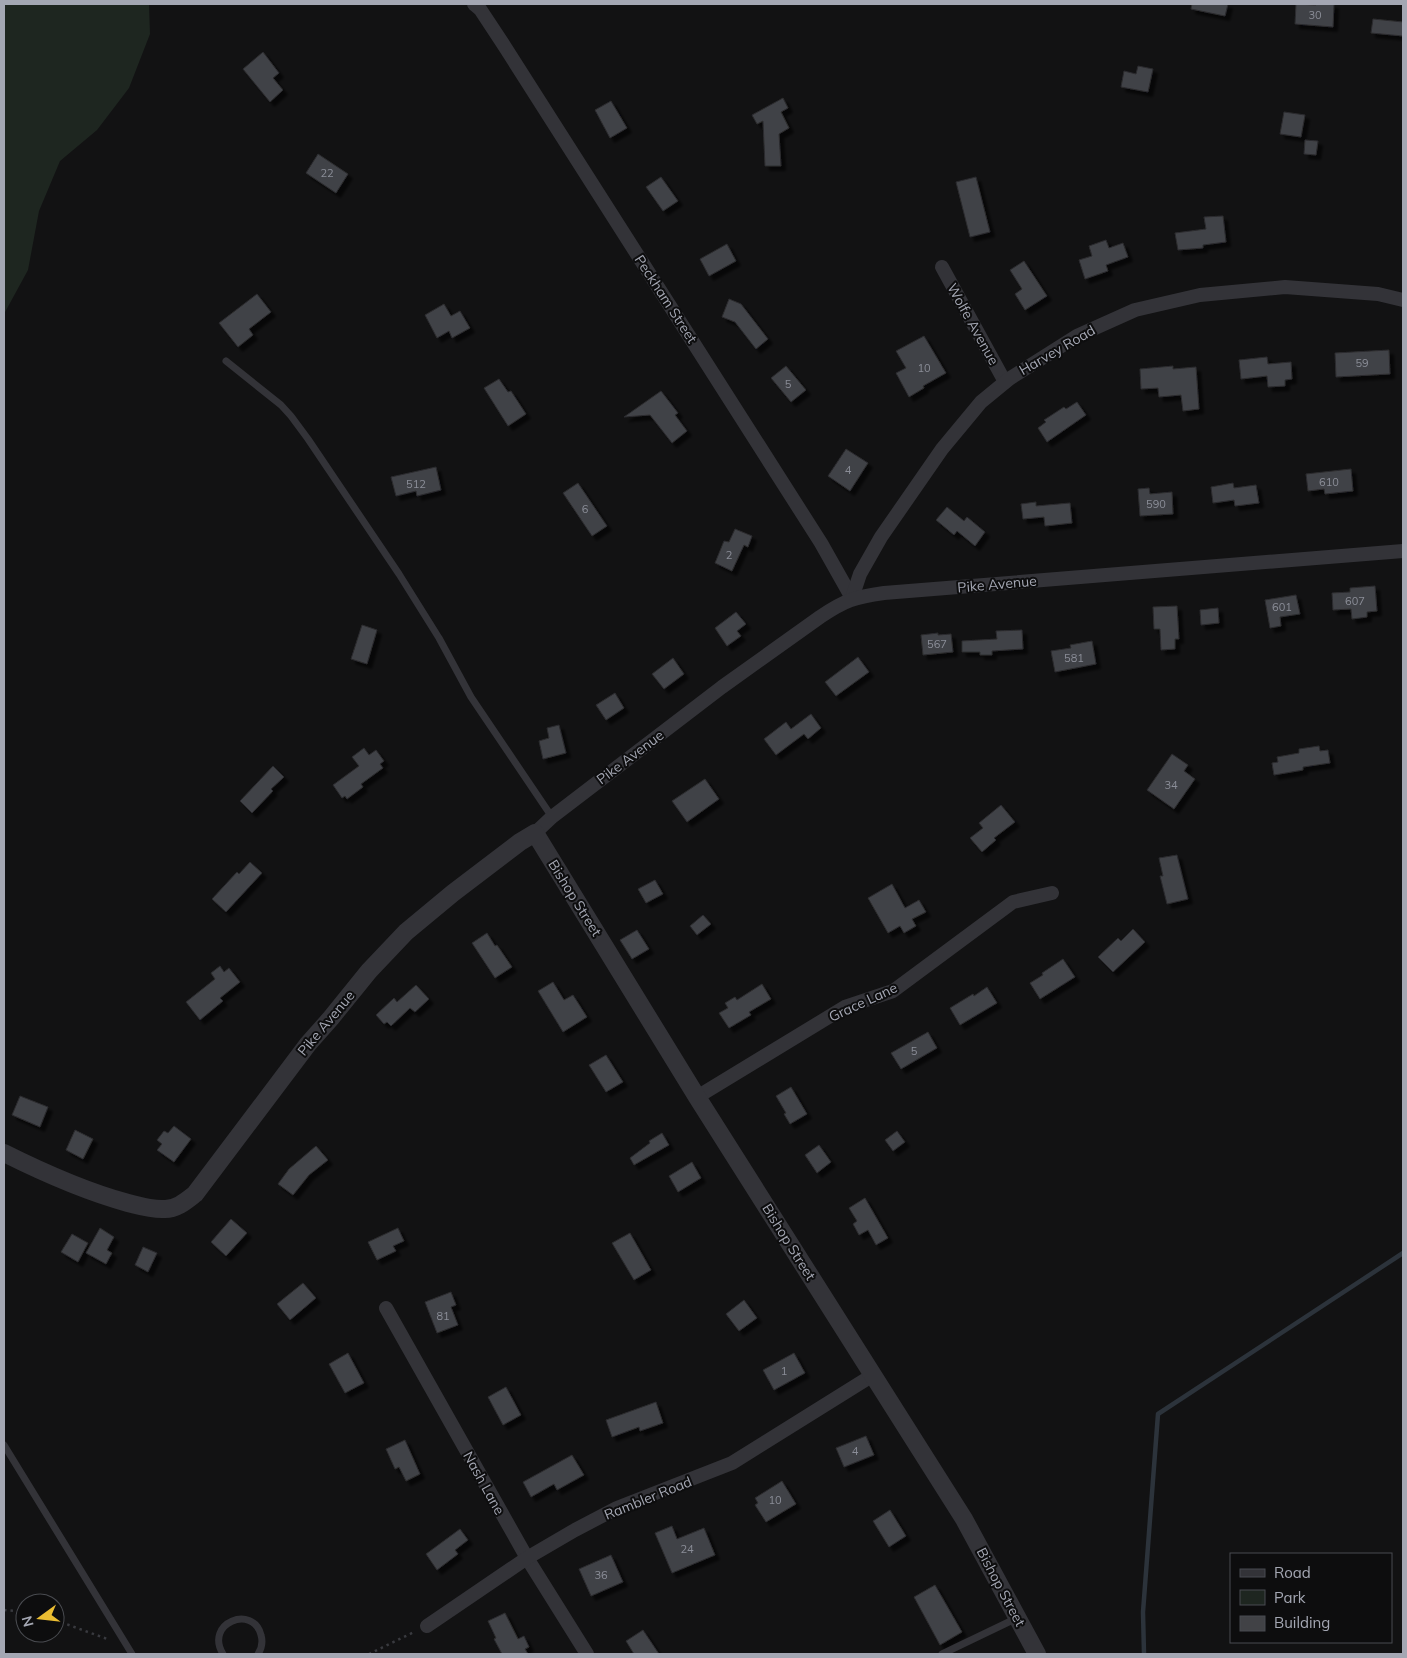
<svg xmlns="http://www.w3.org/2000/svg" width="1407" height="1658" font-family="Mulish,sans-serif">
<style>
.green{fill:#1e2620}
.lines{fill:none;stroke-linecap:round;stroke-linejoin:round}
.stream{stroke:#2c333b;stroke-width:4.5}
.building{fill:#414246;stroke:#2c2c2f;filter:url(#shadow)}
.path{stroke:#393a3f;stroke-width:2.5;stroke-dasharray:2.5 4;stroke-linecap:butt}
.service{stroke:#333338;stroke-width:7}
.minor{stroke:#333338;stroke-width:14}
.tertiary{stroke:#333338;stroke-width:18}
.labels{text-anchor:middle;dominant-baseline:central;stroke-width:4;stroke-linejoin:round;paint-order:stroke}
.number-label{font-size:11px;fill:#8b8e98}
.street-label{font-size:14px;fill:#a4a7b3;stroke:#0d0d0e}
</style>
<defs>
<filter id="shadow"><feDropShadow dx="4.5" dy="4.5" stdDeviation="1" flood-color="#0009"/></filter>
</defs>
<rect width="100%" height="100%" fill="#121213"/>
<polygon class="green" points="4,4 149,4 150,34 129,88 97,130 60,161 39,211 28,270 4,314"/>
<g class="lines">
<polyline class="stream" points="1144,1654 1143,1612 1158,1414 1403,1253"/>
</g>
<g class="building">
<polygon points="1192,4 1228,4 1225,16 1191,9"/>
<polygon points="1296,4 1316,5 1316,4 1334,4 1333,27 1295,24"/>
<polygon points="1373,19 1403,22 1403,36 1371,33"/>
<polygon points="263,52 279,73 273,78 283,90 270,102 243,69"/>
<polygon points="1138,66 1153,69 1148,92 1121,87 1124,71 1136,74"/>
<polygon points="783,98 788,108 781,112 789,128 779,134 781,166 765,166 763,121 757,124 752,115"/>
<polygon points="611,101 627,128 610,138 595,110"/>
<polygon points="1284,112 1305,115 1301,137 1280,134"/>
<polygon points="1305,140 1318,141 1316,155 1304,154"/>
<polygon points="318,154 348,174 336,193 306,173"/>
<polygon points="661,177 678,201 663,211 646,187"/>
<polygon points="976,177 990,232 970,237 956,182"/>
<polygon points="1223,216 1226,242 1203,245 1203,248 1178,250 1175,233 1206,229 1204,217"/>
<polygon points="1106,240 1109,248 1123,243 1128,257 1106,265 1108,271 1085,279 1079,260 1092,256 1089,246"/>
<polygon points="727,244 736,261 709,276 700,259"/>
<polygon points="1024,261 1047,296 1025,310 1015,294 1022,289 1010,270"/>
<polygon points="257,294 271,312 249,329 253,335 238,347 219,323"/>
<polygon points="729,299 741,304 768,339 756,349 735,322 722,317"/>
<polygon points="444,304 451,316 460,311 470,328 452,338 449,331 437,338 425,315"/>
<polygon points="924,336 946,373 923,386 924,388 909,397 896,373 906,368 896,351"/>
<polygon points="1389,350 1390,374 1336,377 1335,353"/>
<polygon points="1267,357 1268,364 1291,362 1292,379 1285,380 1285,386 1268,387 1267,376 1241,379 1239,360"/>
<polygon points="786,366 806,390 791,402 771,378"/>
<polygon points="1173,366 1173,369 1196,367 1199,409 1183,411 1181,395 1159,397 1158,388 1141,389 1140,369"/>
<polygon points="499,379 508,392 511,391 526,414 508,426 484,388"/>
<polygon points="661,391 678,413 675,415 687,431 672,443 650,415 624,417"/>
<polygon points="1077,402 1086,415 1047,442 1038,428 1046,422 1044,420 1064,407 1066,409"/>
<polygon points="846,449 868,463 850,491 828,476"/>
<polygon points="436,467 441,490 417,496 416,491 396,496 391,477"/>
<polygon points="1351,469 1353,491 1325,494 1324,489 1308,491 1306,474"/>
<polygon points="578,483 607,526 592,536 563,493"/>
<polygon points="1233,483 1234,488 1256,485 1259,503 1235,506 1234,500 1213,503 1211,487"/>
<polygon points="1149,488 1150,494 1172,492 1173,514 1140,516 1138,489"/>
<polygon points="1036,502 1036,506 1070,503 1072,523 1045,526 1044,517 1023,519 1021,504"/>
<polygon points="947,507 964,521 967,517 985,532 975,546 957,531 954,535 936,520"/>
<polygon points="735,529 752,536 748,547 744,545 732,571 715,563 724,541 729,542"/>
<polygon points="1375,586 1377,611 1367,612 1367,617 1352,619 1351,609 1333,610 1332,593 1350,592 1350,588"/>
<polygon points="1296,595 1300,614 1280,617 1281,626 1270,628 1265,600"/>
<polygon points="1177,606 1179,639 1175,639 1175,649 1161,650 1160,629 1154,629 1153,607"/>
<polygon points="1218,608 1219,623 1201,625 1200,610"/>
<polygon points="736,612 746,624 737,631 741,636 727,646 715,628"/>
<polygon points="362,625 377,630 367,664 351,659"/>
<polygon points="1022,630 1023,649 992,651 992,655 980,655 980,652 962,652 962,641 997,639 996,631"/>
<polygon points="938,633 938,635 951,634 953,652 923,655 921,635"/>
<polygon points="1092,641 1096,664 1055,672 1051,651 1071,648 1070,645"/>
<polygon points="858,657 869,672 836,696 825,682"/>
<polygon points="673,658 684,674 664,689 652,674"/>
<polygon points="615,693 624,708 606,720 596,705"/>
<polygon points="811,714 821,728 808,739 804,734 776,755 764,739 786,722 791,729"/>
<polygon points="559,725 566,753 543,759 539,741 549,738 547,728"/>
<polygon points="1319,746 1320,751 1328,750 1330,763 1303,767 1303,770 1274,775 1272,763 1278,762 1277,757 1299,753 1299,749"/>
<polygon points="364,748 369,755 376,750 384,761 380,764 383,768 361,784 363,787 347,799 345,796 342,798 333,785 359,766 352,757"/>
<polygon points="1172,754 1188,765 1184,771 1195,779 1174,809 1147,790"/>
<polygon points="273,766 284,777 271,789 273,791 252,813 240,801"/>
<polygon points="705,779 719,799 687,822 672,801"/>
<polygon points="1001,805 1015,822 994,838 996,840 982,852 970,838 983,828 979,823"/>
<polygon points="1177,855 1188,899 1167,904 1160,876 1163,876 1159,858"/>
<polygon points="250,862 262,873 226,912 212,899 237,872 239,874"/>
<polygon points="655,880 663,894 646,903 638,889"/>
<polygon points="892,884 905,908 919,900 926,912 912,919 916,926 904,933 900,926 888,933 868,898"/>
<polygon points="703,915 711,924 697,935 690,926"/>
<polygon points="1133,929 1145,942 1113,972 1098,957 1118,938 1121,941"/>
<polygon points="637,930 649,949 632,959 620,940"/>
<polygon points="487,933 495,946 497,945 512,967 495,978 472,943"/>
<polygon points="1063,959 1075,977 1040,999 1030,983 1043,975 1042,973"/>
<polygon points="220,966 224,972 229,968 240,982 220,998 223,1001 200,1020 186,1002 215,979 211,973"/>
<polygon points="553,982 564,1000 573,995 587,1017 563,1032 538,991"/>
<polygon points="762,984 771,999 749,1012 751,1015 729,1028 719,1013 728,1008 725,1003 735,997 737,1000"/>
<polygon points="416,985 429,999 415,1012 410,1008 391,1026 387,1022 384,1024 376,1015 394,998 397,1002"/>
<polygon points="987,987 997,1003 960,1025 950,1008 973,994 974,996"/>
<polygon points="928,1032 937,1048 901,1069 891,1053"/>
<polygon points="606,1055 623,1082 606,1092 589,1065"/>
<polygon points="791,1087 807,1114 790,1124 784,1114 786,1113 776,1096"/>
<polygon points="20,1096 48,1107 40,1127 12,1115"/>
<polygon points="174,1126 191,1139 174,1162 157,1150 162,1144 157,1140 164,1131 168,1133"/>
<polygon points="75,1130 93,1139 83,1159 66,1150"/>
<polygon points="897,1131 905,1142 893,1151 885,1140"/>
<polygon points="662,1133 669,1145 634,1165 630,1158 650,1143 649,1141"/>
<polygon points="819,1145 831,1162 817,1173 805,1155"/>
<polygon points="316,1146 328,1160 309,1175 293,1195 278,1184 289,1169"/>
<polygon points="692,1162 701,1178 678,1192 669,1176"/>
<polygon points="865,1198 888,1238 876,1245 868,1230 859,1235 853,1224 857,1221 849,1208"/>
<polygon points="231,1219 247,1233 226,1256 211,1242"/>
<polygon points="100,1228 114,1237 107,1250 112,1253 106,1264 86,1253"/>
<polygon points="398,1228 404,1241 393,1246 396,1251 377,1260 368,1242"/>
<polygon points="630,1233 651,1270 634,1280 612,1243"/>
<polygon points="72,1234 88,1243 78,1262 61,1252"/>
<polygon points="143,1247 157,1253 148,1272 135,1265"/>
<polygon points="303,1283 316,1298 290,1320 277,1304"/>
<polygon points="451,1292 456,1305 451,1307 458,1325 437,1333 425,1302"/>
<polygon points="744,1300 757,1318 739,1331 726,1314"/>
<polygon points="348,1353 364,1383 345,1393 329,1364"/>
<polygon points="794,1353 805,1373 774,1390 763,1370"/>
<polygon points="506,1387 521,1415 503,1425 488,1397"/>
<polygon points="656,1402 663,1423 640,1431 639,1427 612,1437 606,1420"/>
<polygon points="866,1436 874,1455 844,1467 836,1448"/>
<polygon points="405,1440 420,1474 406,1481 399,1467 395,1469 386,1449"/>
<polygon points="572,1455 584,1475 557,1490 554,1484 531,1497 523,1482"/>
<polygon points="782,1481 796,1504 766,1522 755,1505 758,1503 755,1498"/>
<polygon points="890,1510 906,1536 889,1547 873,1521"/>
<polygon points="672,1526 677,1539 704,1528 715,1555 672,1573 655,1533"/>
<polygon points="460,1529 468,1540 455,1550 458,1554 437,1570 426,1554"/>
<polygon points="611,1555 623,1582 591,1596 579,1569"/>
<polygon points="935,1585 962,1632 940,1645 914,1597"/>
<polygon points="505,1613 518,1639 524,1636 529,1647 525,1649 528,1654 502,1654 494,1639 496,1638 488,1621"/>
<polygon points="643,1630 659,1654 634,1654 626,1641"/>
</g>
<g class="lines">
<g class="path">
<polyline points="4,1610 25,1612"/>
<polyline points="55,1620 110,1640"/>
<polyline points="369,1654 414,1632"/>
</g>
<g class="service">
<polyline points="226,361 281,405 291,416 308,439 399,574 439,638 471,697 552,817"/>
<polyline points="4,1445 132,1654"/>
<path d="M 223,1654 C 204,1623 253,1604 261,1635 C 263,1642 262,1648 258,1654"/>
<polyline points="942,1654 1017,1618"/>
</g>
<g class="minor">
<polyline points="474,4 480,9 505,47 821,543 852,598"/>
<polyline points="942,267 1005,382"/>
<polyline points="852,598 860,574 881,537 942,449 981,402 1009,379 1077,336 1135,310 1200,295 1285,287 1378,294 1403,300"/>
<path d="M 535,833 L 552,817 L 722,687 L 820,617 C 845,600 855,597 884,593 L 1403,551"/>
<polyline points="697,1097 845,1007 893,991 1013,902 1052,893"/>
<polyline points="386,1308 527,1558 587,1654"/>
<polyline points="427,1626 527,1558 575,1530 617,1508 732,1463 873,1375"/>
</g>
<path class="tertiary" d="M 4,1153 C 44,1173 84,1191 128,1203 C 140,1206 153,1210 165,1209 C 177,1209 186,1201 195,1194 L 308,1044 L 331,1018 L 369,971 L 406,932 L 453,893 L 520,842 L 535,833 L 697,1097 L 964,1519 L 1037,1654"/>
</g>
<g class="labels">
<g class="number-label">
<text x="1315" y="15">30</text>
<text x="327" y="173">22</text>
<text x="1362" y="363">59</text>
<text x="924" y="368">10</text>
<text x="788" y="384">5</text>
<text x="848" y="470">4</text>
<text x="1329" y="482">610</text>
<text x="416" y="484">512</text>
<text x="1156" y="504">590</text>
<text x="585" y="509">6</text>
<text x="729" y="555">2</text>
<text x="1355" y="601">607</text>
<text x="1282" y="607">601</text>
<text x="937" y="644">567</text>
<text x="1074" y="658">581</text>
<text x="1171" y="785">34</text>
<text x="914" y="1051">5</text>
<text x="443" y="1316">81</text>
<text x="784" y="1371">1</text>
<text x="855" y="1451">4</text>
<text x="775" y="1500">10</text>
<text x="687" y="1549">24</text>
<text x="601" y="1575">36</text>
</g>
<g class="street-label">
<text transform="translate(666 299) rotate(57)">Peckham Street</text>
<text transform="translate(973 324) rotate(61)">Wolfe Avenue</text>
<text transform="translate(1057 350) rotate(-30)">Harvey Road</text>
<text transform="translate(997 584) rotate(-5)">Pike Avenue</text>
<text transform="translate(630 757) rotate(-37)">Pike Avenue</text>
<text transform="translate(575 898) rotate(58)">Bishop Street</text>
<text transform="translate(863 1002) rotate(-25)">Grace Lane</text>
<text transform="translate(326 1023) rotate(-50)">Pike Avenue</text>
<text transform="translate(789 1242) rotate(58)">Bishop Street</text>
<text transform="translate(484 1483) rotate(61)">Nash Lane</text>
<text transform="translate(648 1498) rotate(-22)">Rambler Road</text>
<text transform="translate(1001 1587) rotate(62)">Bishop Street</text>
</g>
</g>
<rect width="1407" height="1658" fill="none" stroke="#a4a7b3" stroke-width="10"/>
<rect x="1230" y="1553" width="162" height="90" fill="#0d0d0e" stroke="#494b50"/>
<rect x="1240" y="1569" width="25" height="8" fill="#333338" stroke="#494b50"/>
<text x="1274" y="1578" font-size="15" fill="#a4a7b3">Road</text>
<rect x="1240" y="1590" width="25" height="15" fill="#1e2620" stroke="#494b50"/>
<text x="1274" y="1603" font-size="15" fill="#a4a7b3">Park</text>
<rect x="1240" y="1616" width="25" height="15" fill="#414246" stroke="#494b50"/>
<text x="1274" y="1628" font-size="15" fill="#a4a7b3">Building</text>
<g transform="translate(40 1618) rotate(255)"><circle r="24" fill="#0d0d0e" stroke="#494b50"/>
<path d="M0-4L9 19L0 12L-9 19Z" fill="#ebbd32"/>
<text y="-8" font-size="14" font-weight="bold" text-anchor="middle" fill="#a4a7b3">N</text>
</g>
</svg>
